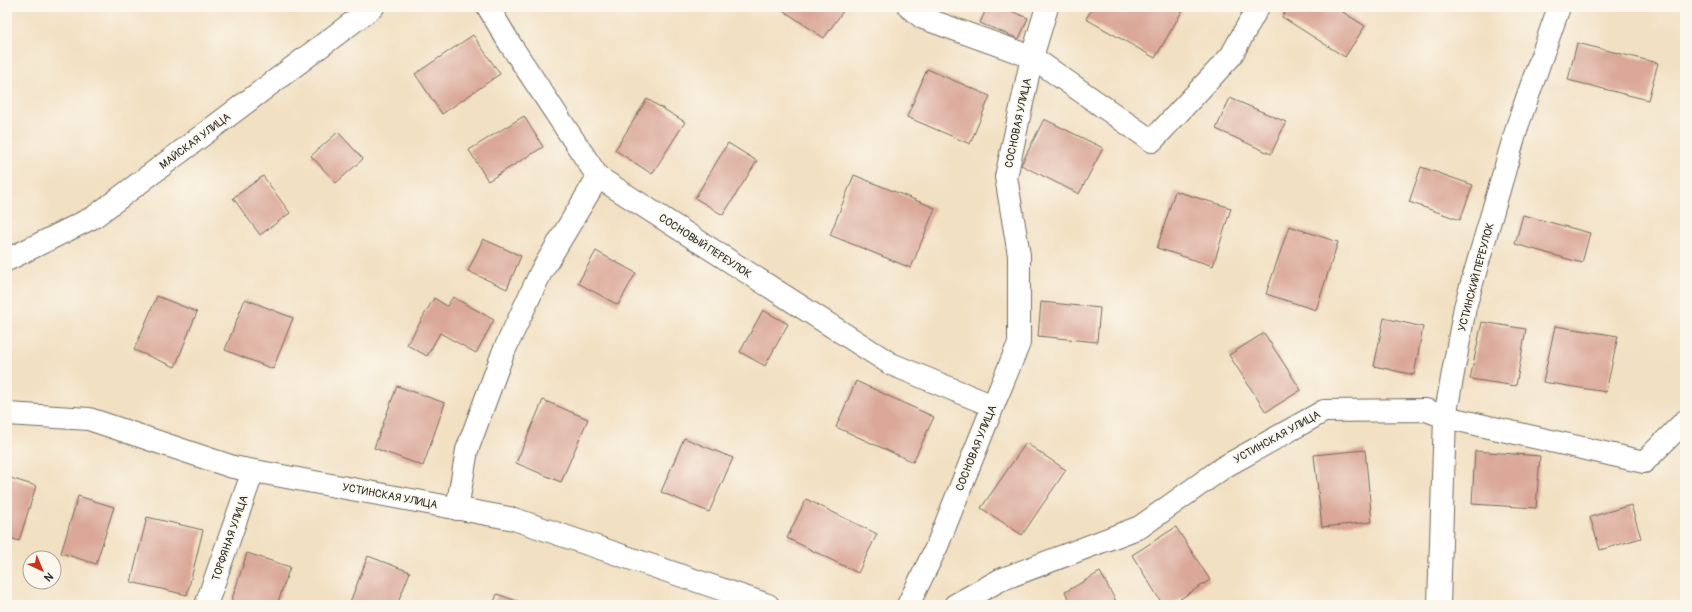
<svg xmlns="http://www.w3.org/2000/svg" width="1692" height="612" font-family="Pangolin,sans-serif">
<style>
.building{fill:#daa798}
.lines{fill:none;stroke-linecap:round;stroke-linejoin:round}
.minor-casing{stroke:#716a60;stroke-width:24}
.minor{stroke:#fff;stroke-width:22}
.labels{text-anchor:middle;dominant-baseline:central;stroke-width:3.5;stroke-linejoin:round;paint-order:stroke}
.street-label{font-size:11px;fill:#2b2b2b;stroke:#fbf7ec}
</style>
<rect width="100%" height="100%" fill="#fbf7ec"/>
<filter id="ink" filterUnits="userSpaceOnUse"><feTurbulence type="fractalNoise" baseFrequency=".025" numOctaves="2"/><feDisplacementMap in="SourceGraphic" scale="8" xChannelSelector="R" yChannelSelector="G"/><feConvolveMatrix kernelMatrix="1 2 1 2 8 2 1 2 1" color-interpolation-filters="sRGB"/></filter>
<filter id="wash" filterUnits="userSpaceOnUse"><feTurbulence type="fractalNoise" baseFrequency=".012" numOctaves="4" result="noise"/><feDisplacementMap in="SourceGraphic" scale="16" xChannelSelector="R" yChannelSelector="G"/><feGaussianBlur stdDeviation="0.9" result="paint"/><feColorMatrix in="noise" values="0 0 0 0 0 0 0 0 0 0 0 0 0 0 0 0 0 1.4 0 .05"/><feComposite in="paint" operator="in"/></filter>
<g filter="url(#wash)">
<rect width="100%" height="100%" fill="#f2e0c2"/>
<g id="blocks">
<g class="building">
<polygon points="783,7 846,7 824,38 781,9"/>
<polygon points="987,7 1001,7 1028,18 1019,39 980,23"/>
<polygon points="1093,7 1183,7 1184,8 1155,58 1086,19"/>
<polygon points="1289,7 1335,7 1365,26 1345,57 1282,17"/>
<polygon points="473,35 500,74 442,114 415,74"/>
<polygon points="1577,43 1658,63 1648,100 1568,80"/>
<polygon points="927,69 990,96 970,144 907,117"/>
<polygon points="1230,98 1286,122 1271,154 1216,129"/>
<polygon points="647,99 685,122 652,174 615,150"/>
<polygon points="524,116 543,147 488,181 469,150"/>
<polygon points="1044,119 1103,148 1079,194 1021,165"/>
<polygon points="338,132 363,159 336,183 311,156"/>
<polygon points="728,143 757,161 723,215 695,198"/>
<polygon points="1421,167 1473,185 1460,220 1409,202"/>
<polygon points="854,175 935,208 911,268 830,235"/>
<polygon points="263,176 290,213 260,235 233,198"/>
<polygon points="1175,191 1231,208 1213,266 1157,248"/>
<polygon points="1523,215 1590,233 1582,263 1515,244"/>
<polygon points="1289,226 1338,242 1316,310 1266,294"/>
<polygon points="483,239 521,256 507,289 468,271"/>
<polygon points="596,251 636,273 618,305 578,283"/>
<polygon points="157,296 197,312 175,367 134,350"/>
<polygon points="453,297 494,320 476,353 440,333 427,356 407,345 434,298 447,306"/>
<polygon points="245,299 293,318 273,369 225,350"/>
<polygon points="1041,302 1100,308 1097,342 1038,336"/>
<polygon points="763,310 788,324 765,366 740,352"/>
<polygon points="1384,318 1423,327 1414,375 1374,366"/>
<polygon points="1482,322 1526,329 1516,386 1470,379"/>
<polygon points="1555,326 1618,336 1606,392 1543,382"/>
<polygon points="1264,333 1301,390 1266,412 1229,355"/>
<polygon points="856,381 934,417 913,462 836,427"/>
<polygon points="397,386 445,403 423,466 374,448"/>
<polygon points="543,400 588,419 561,482 516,463"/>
<polygon points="684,438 733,458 709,512 661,492"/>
<polygon points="1026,443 1066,470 1022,535 981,508"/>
<polygon points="1365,450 1372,522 1322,527 1314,455"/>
<polygon points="1475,451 1540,456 1536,508 1472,504"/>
<polygon points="7,477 36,486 19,541 7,537"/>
<polygon points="78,496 114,507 96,564 61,553"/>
<polygon points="806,499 877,534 858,573 787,538"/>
<polygon points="1631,505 1641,538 1600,550 1590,517"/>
<polygon points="147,517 203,530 187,595 131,582"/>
<polygon points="1176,527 1210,580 1171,605 1163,605 1132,555"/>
<polygon points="247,553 290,567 277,605 230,605"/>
<polygon points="368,556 410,572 397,605 357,605 350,602"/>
<polygon points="1100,572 1118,605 1073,605 1065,592"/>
<polygon points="497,594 528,605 493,605"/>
</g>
</g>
</g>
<g filter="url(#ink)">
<use href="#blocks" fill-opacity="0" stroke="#716a60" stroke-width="1"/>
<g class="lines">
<g class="minor-casing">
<g id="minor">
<polyline points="488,7 510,44 598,177 891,364 993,406"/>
<polyline points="909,7 923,18 1032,57 1047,7"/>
<polyline points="7,260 94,217 373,7"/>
<polyline points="7,414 89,419 233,467 514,519 768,605"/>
<polyline points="457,509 467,450 503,353 541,272 598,177"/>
<polyline points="206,605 253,471"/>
<polyline points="908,605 937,546 993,406 1019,343 1019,255 1006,177 1032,57 1152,141 1231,56 1258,7"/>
<polyline points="955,605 1000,580 1140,527 1224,467 1324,411 1426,410 1445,417 1644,462 1685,421"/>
<polyline points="1439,605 1445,417 1465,307 1518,124 1559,7"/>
</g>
</g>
<use href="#minor" class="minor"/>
</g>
</g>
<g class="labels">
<g class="street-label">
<text transform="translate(1018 123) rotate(-78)">СОСНОВАЯ УЛИЦА</text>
<text transform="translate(195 141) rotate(-37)">МАЙСКАЯ УЛИЦА</text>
<text transform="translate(705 246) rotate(33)">СОСНОВЫЙ ПЕРЕУЛОК</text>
<text transform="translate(1476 277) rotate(-75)">УСТИНСКИЙ ПЕРЕУЛОК</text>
<text transform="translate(1277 437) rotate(-29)">УСТИНСКАЯ УЛИЦА</text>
<text transform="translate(976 448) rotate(-68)">СОСНОВАЯ УЛИЦА</text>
<text transform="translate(390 496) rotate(11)">УСТИНСКАЯ УЛИЦА</text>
<text transform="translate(230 538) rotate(-71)">ТОРФЯНАЯ УЛИЦА</text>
</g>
</g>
<rect width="1692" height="612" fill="none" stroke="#fbf7ec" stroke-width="24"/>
<g transform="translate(42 570) rotate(136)"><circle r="19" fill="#fbf7ec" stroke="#a8a59f"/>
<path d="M0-3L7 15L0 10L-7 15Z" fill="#c8321e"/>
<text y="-6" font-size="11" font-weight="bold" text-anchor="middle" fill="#2b2b2b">N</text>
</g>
</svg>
